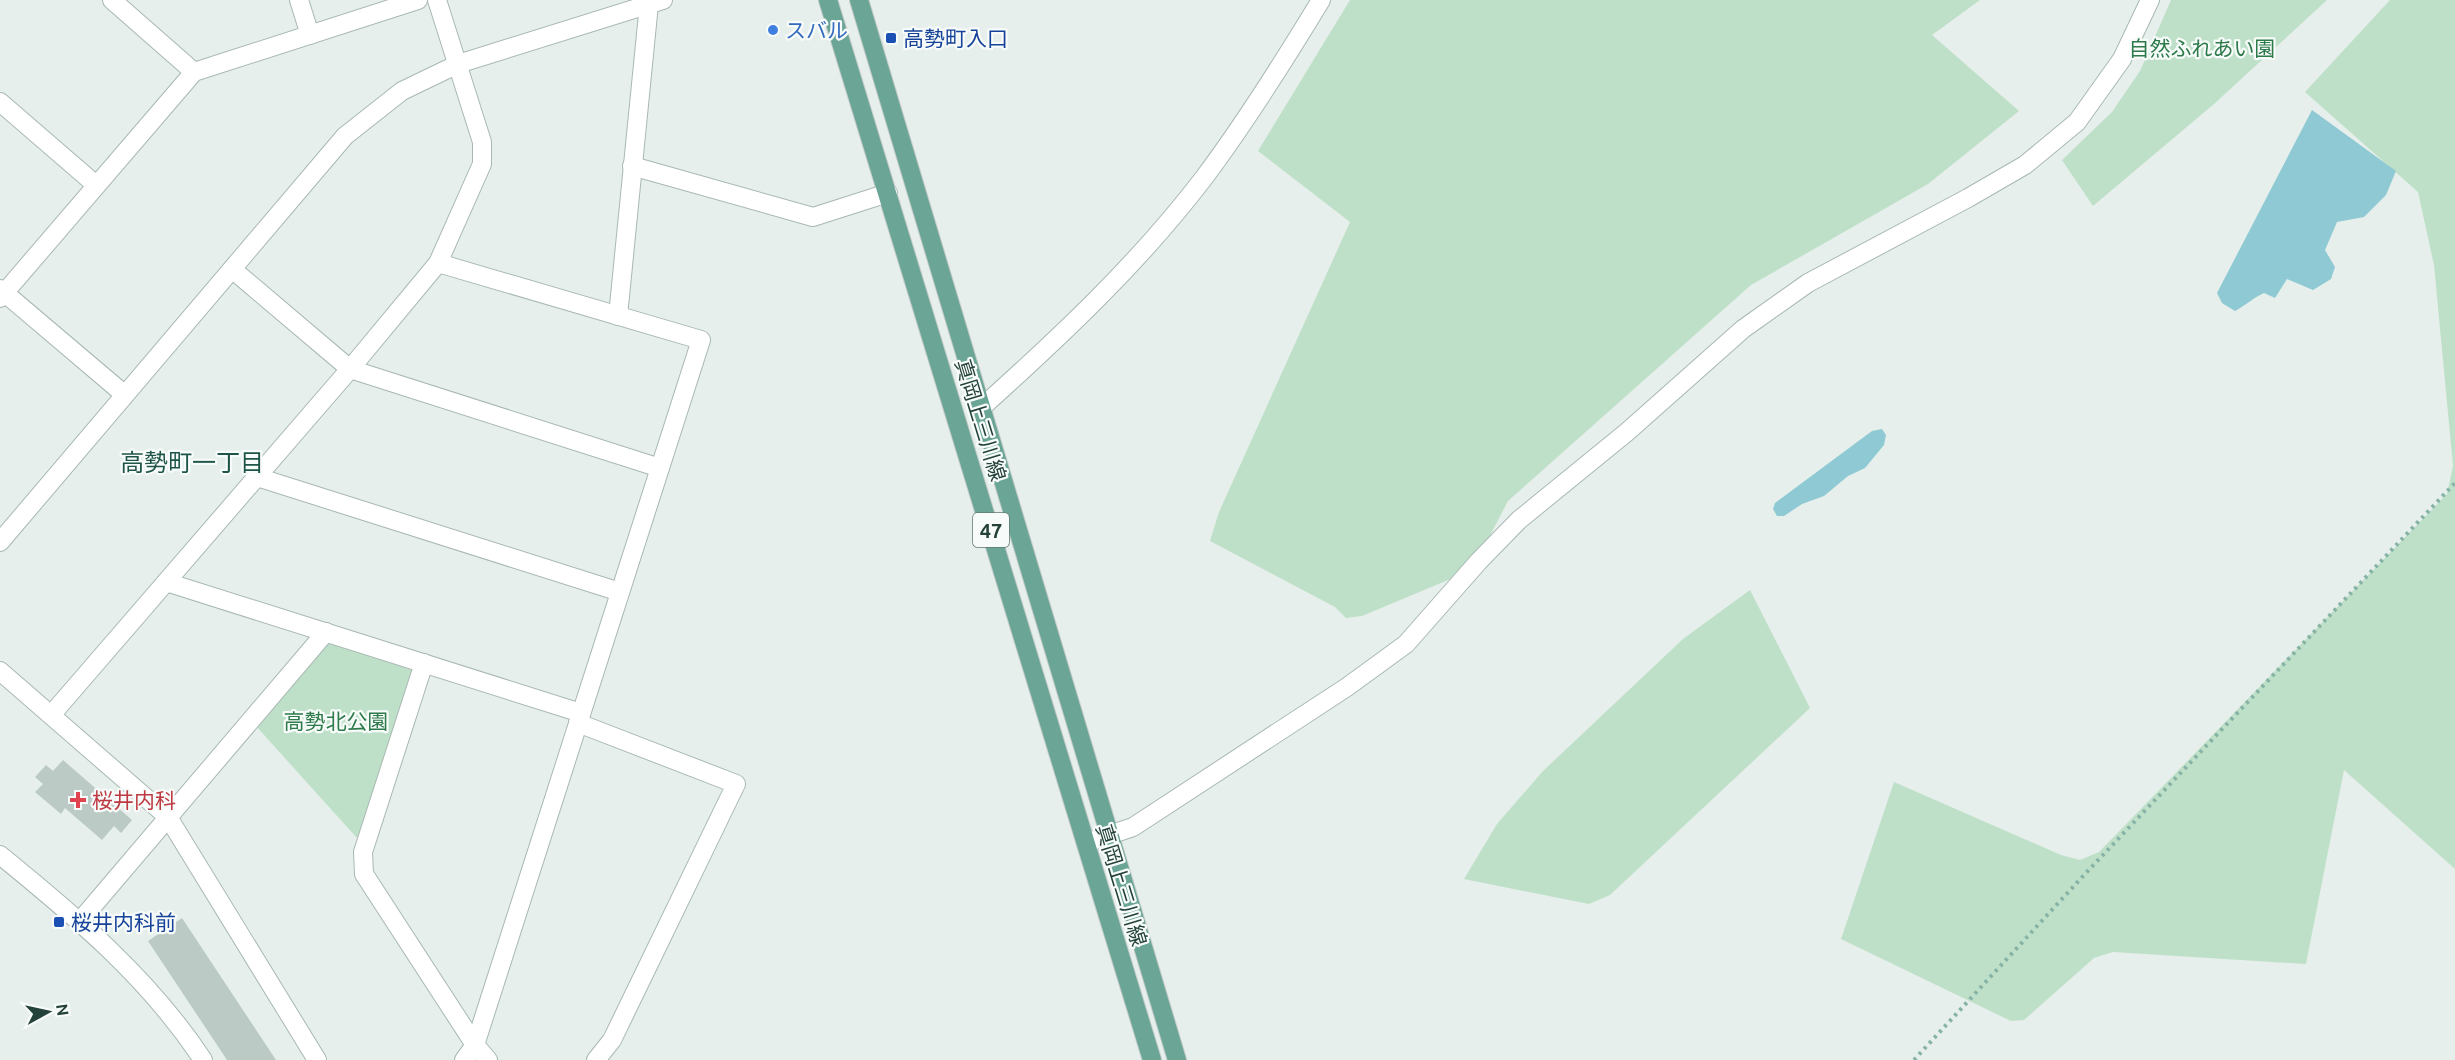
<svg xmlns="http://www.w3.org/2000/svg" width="2455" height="1060" font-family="Ubuntu,'Noto Sans JP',sans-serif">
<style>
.green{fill:#bfe0c8}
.water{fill:#8ec9d4}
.building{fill:#bbcac4}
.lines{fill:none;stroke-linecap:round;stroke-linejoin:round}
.minor-casing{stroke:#a8b8b2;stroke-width:20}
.tertiary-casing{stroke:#a8b8b2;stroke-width:20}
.primary-casing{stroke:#c2cac8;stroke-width:20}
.path{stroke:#86b3a5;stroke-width:4;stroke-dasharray:3 4.5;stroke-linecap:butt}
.minor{stroke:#fff;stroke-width:18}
.tertiary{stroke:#fff;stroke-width:18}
.primary{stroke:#6aa596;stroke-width:18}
.shop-dot{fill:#3f7fe0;stroke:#f7fbf9;stroke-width:2}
.transit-dot{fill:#1a4fb4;stroke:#f7fbf9;stroke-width:2}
.health-dot{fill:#e0444e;stroke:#f7fbf9;stroke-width:2}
.labels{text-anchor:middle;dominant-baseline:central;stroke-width:4.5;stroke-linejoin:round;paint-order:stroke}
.shield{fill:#f7fbf9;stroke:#637a73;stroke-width:1.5}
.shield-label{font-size:20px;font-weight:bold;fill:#24423a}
.shop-label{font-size:21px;fill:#366cbe;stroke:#f7fbf9;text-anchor:start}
.transit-label{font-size:21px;fill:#164399;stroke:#f7fbf9;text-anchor:start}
.park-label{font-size:21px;fill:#2d7a4b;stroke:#f7fbf9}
.street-label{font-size:21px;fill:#24423a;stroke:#f7fbf9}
.health-label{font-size:21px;fill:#be3a42;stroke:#f7fbf9;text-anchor:start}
.quarter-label{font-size:24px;fill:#1f5548;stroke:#f7fbf9}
</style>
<rect width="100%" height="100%" fill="#e6efeb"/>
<g class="green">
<polygon points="1350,0 1980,0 1932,35 2019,111 1928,184 1751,285 1508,501 1472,570 1362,616 1346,618 1335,607 1210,541 1219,512 1350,222 1258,151"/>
<polygon points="2171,0 2327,0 2214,104 2093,206 2062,160 2112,112 2140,71"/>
<polygon points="2390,0 2455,0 2455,869 2344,770 2306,964 2113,952 2094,958 2024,1020 2011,1021 1841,939 1894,782 2061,855 2080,860 2099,852 2447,494 2453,466 2434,265 2418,192 2305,92"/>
<polygon points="1750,590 1810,708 1610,895 1589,904 1464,879 1497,824 1543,771 1683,639"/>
<polygon points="332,640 411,670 411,689 357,838 256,726 324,642"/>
</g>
<g class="water">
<path d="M 2312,110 L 2396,171 L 2386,195 L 2364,217 L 2337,222 L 2325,250 L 2335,267 L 2331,279 L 2313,290 L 2287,279 L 2275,298 L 2264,293 C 2253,298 2246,305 2235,311 L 2222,303 L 2217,293 Z"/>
<polygon points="1882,429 1886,435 1884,445 1865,468 1848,476 1824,496 1802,504 1784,516 1777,516 1773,509 1775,503 1872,431"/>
</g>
<g class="building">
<polygon points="63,760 132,820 121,833 114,826 102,840 65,808 61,814 35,792 43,784 35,777 46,765 53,771"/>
<polygon points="182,918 276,1060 227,1060 148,941"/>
</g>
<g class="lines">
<g class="minor-casing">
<g id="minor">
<polyline points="112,0 194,72"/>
<polyline points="299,0 310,35"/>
<polyline points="0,102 96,185"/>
<polyline points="632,166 813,217 888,193"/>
<polyline points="438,263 701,340 475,1045 464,1060"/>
<polyline points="232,269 350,369 660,468"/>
<polyline points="0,289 125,395"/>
<polyline points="0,298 194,72 418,0"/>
<polyline points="618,316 649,4"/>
<path d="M 981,408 C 1060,337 1138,264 1203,179 C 1246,122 1284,61 1321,0"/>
<polyline points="257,477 620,592"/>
<polyline points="166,582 581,713"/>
<polyline points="424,663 363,852 364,874 475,1045 488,1060"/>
<polyline points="0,671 168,817 317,1060"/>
<polyline points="52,714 350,369 438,263 482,164 482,142 437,0"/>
<polyline points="578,723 736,784 612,1040 596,1060"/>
<polyline points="80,921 326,632"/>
</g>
</g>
<g class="tertiary-casing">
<g id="tertiary">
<polyline points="0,542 345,136 402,91 458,64 663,0"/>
<polyline points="1086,843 1133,827 1347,687 1406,644 1479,561 1519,520 1627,432 1743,329 1808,283 1968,198 2025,165 2077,122 2122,59 2150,0"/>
<path d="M 0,855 C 75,916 149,978 203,1060"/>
</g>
</g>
<g class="primary-casing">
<g id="primary">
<polyline points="828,0 1152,1060"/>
<polyline points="859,0 1177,1060"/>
</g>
</g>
<polyline class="path" points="1914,1060 2084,875 2455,483"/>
<use href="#minor" class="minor"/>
<use href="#tertiary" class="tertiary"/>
<use href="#primary" class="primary"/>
</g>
<circle class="shop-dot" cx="773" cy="30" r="6"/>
<g class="transit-dot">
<rect x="885" y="32" width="12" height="12" rx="3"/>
<rect x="53" y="916" width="12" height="12" rx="3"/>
</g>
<path class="health-dot" d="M75 791h6v6h6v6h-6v6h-6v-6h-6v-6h6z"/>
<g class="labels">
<rect class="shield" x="973" y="513" width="36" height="34" rx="4.5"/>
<g class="shield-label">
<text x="991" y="530">47</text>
</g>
<g class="shop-label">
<text x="785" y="30">スバル</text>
</g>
<g class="transit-label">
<text x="903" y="38">高勢町入口</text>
<text x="71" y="922">桜井内科前</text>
</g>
<g class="park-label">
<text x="2202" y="48">自然ふれあい園</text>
<text x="336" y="721">高勢北公園</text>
</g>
<g class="street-label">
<text transform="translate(981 420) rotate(73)">真岡上三川線</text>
<text transform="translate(1122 885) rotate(73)">真岡上三川線</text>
</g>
<g class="health-label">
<text x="92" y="800">桜井内科</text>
</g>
<g class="quarter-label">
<text x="192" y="462">高勢町一丁目</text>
</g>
</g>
<g transform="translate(48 1012) rotate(82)" stroke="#f7fbf9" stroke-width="4.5" paint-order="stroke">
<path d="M0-4.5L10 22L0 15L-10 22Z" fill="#24423a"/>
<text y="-9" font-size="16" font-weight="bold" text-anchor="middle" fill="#24423a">N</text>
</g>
</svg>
